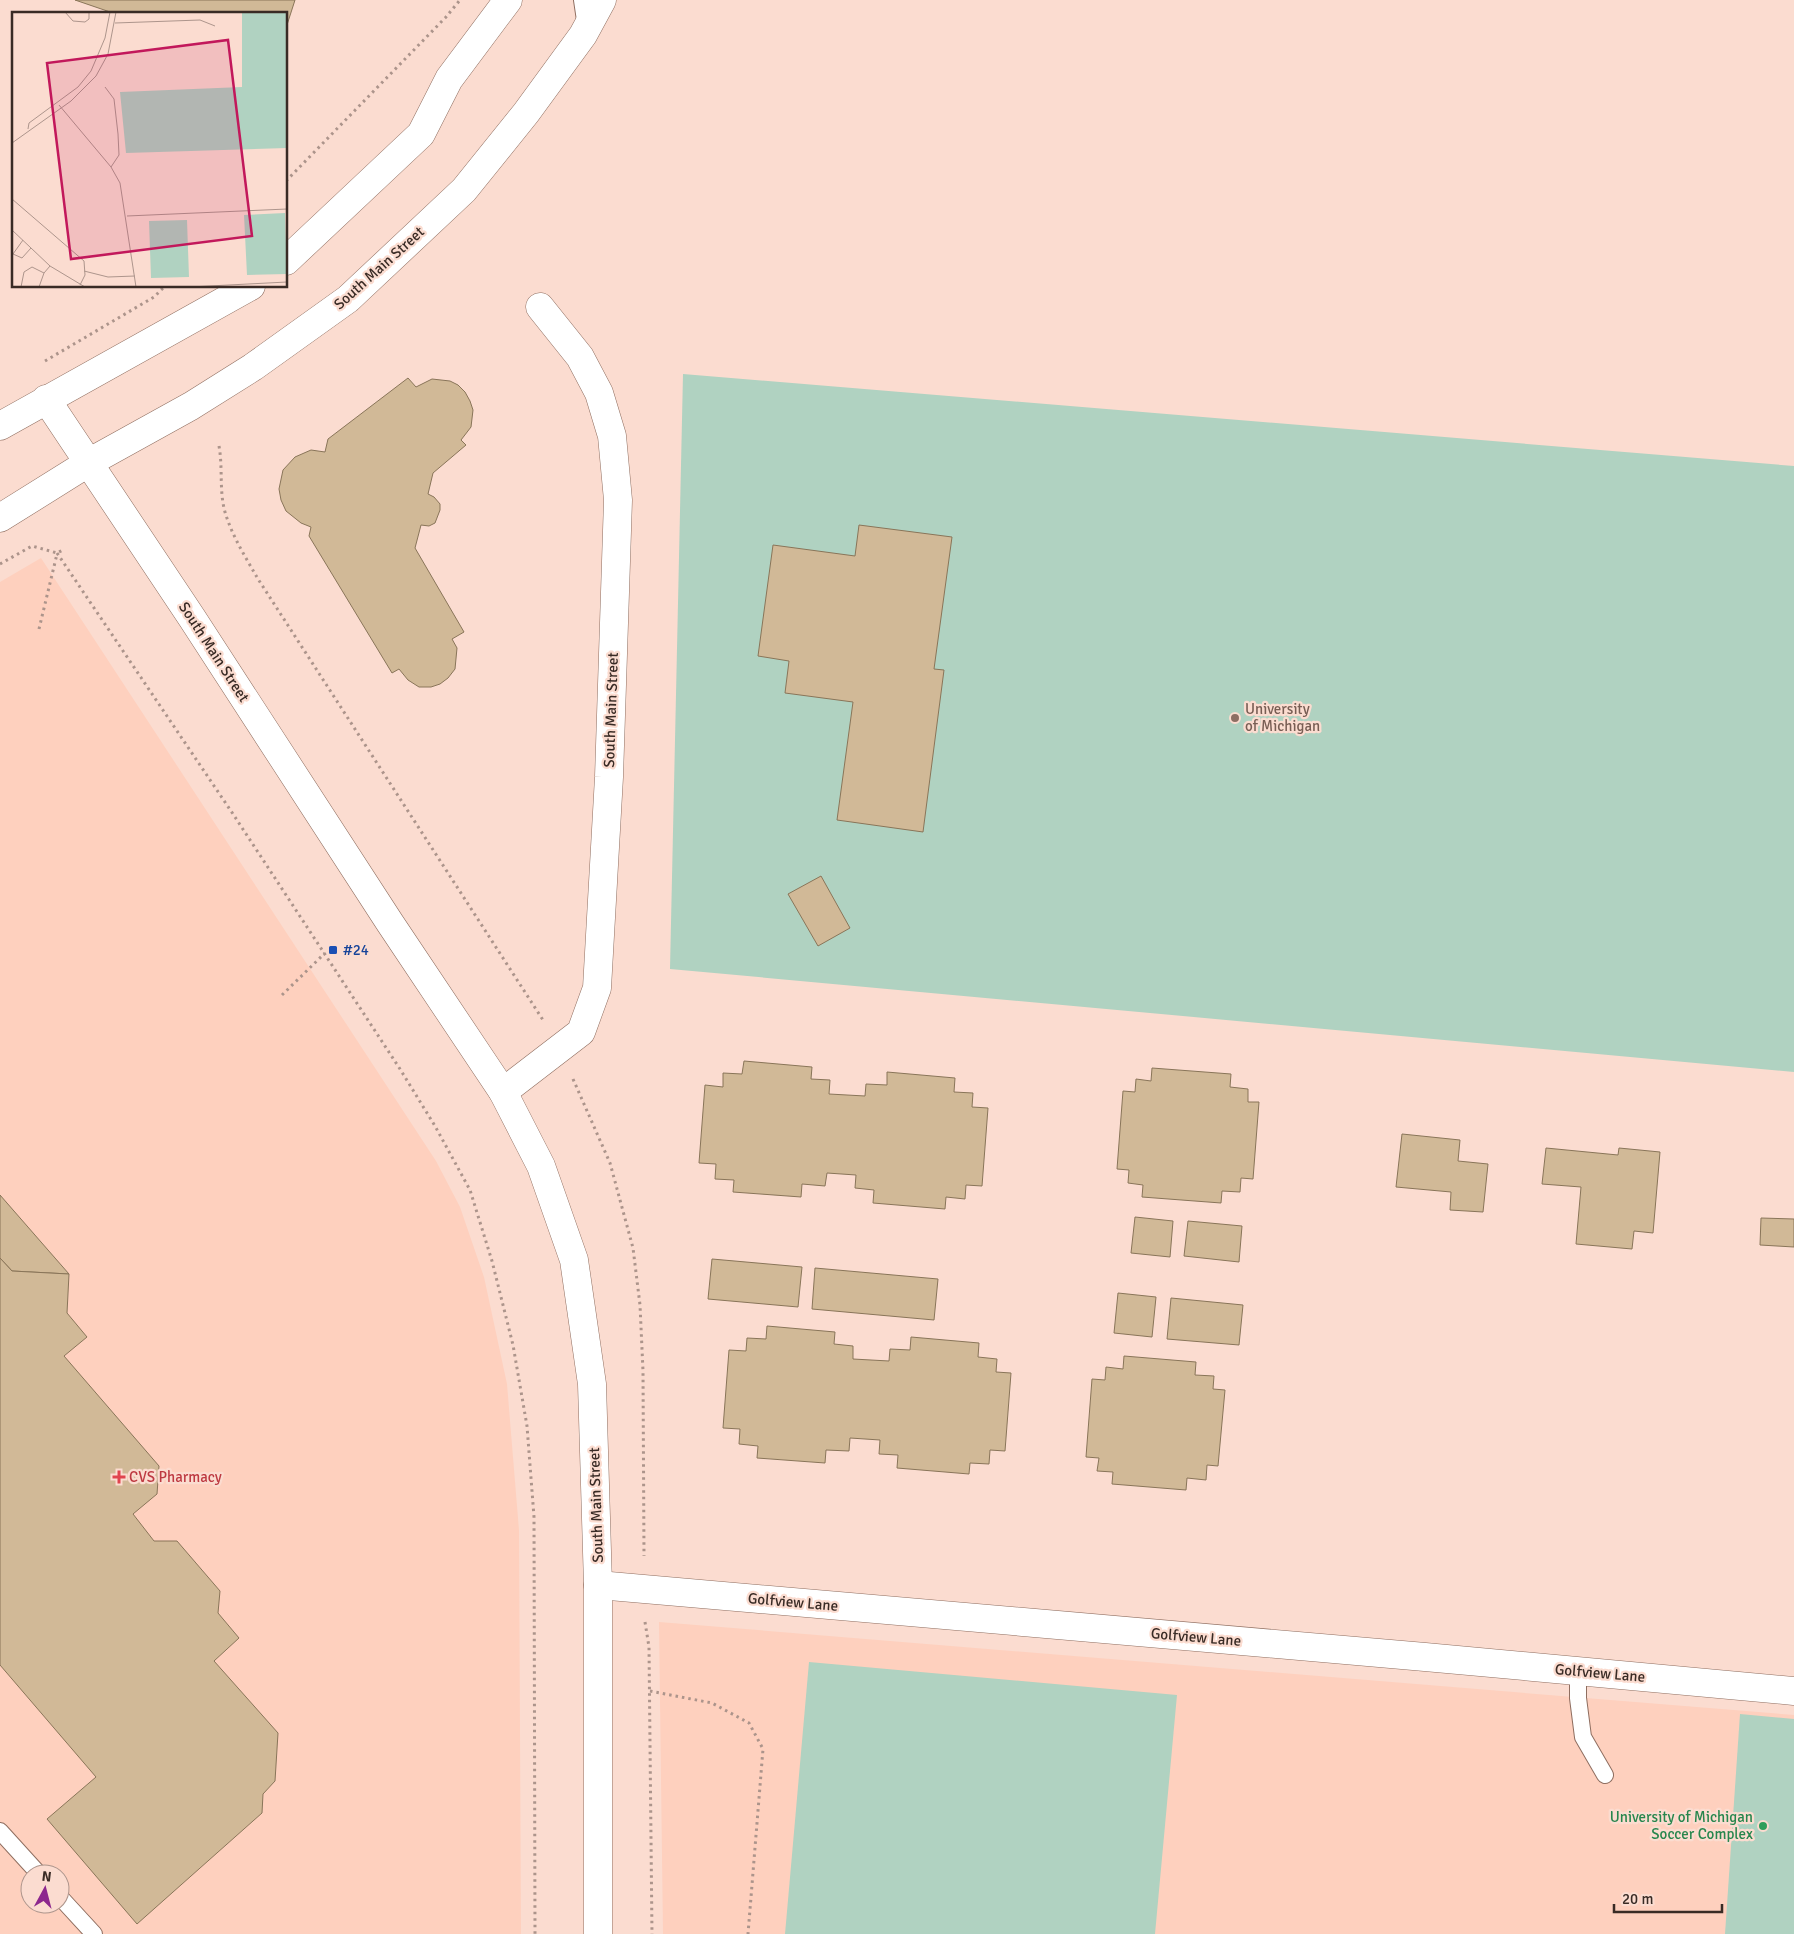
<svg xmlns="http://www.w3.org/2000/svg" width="1794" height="1934" font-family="Signika,sans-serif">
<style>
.built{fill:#fed0be;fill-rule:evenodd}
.green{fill:#b0d2c1}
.building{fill:#d1b997;stroke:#897559}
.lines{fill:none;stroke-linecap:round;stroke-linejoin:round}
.service-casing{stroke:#8f6e60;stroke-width:18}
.minor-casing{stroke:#8f6e60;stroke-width:29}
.tertiary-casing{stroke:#8f6e60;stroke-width:29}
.secondary-casing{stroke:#8f6e60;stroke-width:29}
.path{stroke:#ac948b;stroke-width:3;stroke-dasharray:2.5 4;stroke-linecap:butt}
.service{stroke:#fff;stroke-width:16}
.minor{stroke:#fff;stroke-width:28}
.tertiary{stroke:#fff;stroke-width:28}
.secondary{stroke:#fff;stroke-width:28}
.education-dot{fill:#8d6e63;stroke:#fbdcd0;stroke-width:2}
.transit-dot{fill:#1a4fb4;stroke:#fbdcd0;stroke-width:2}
.health-dot{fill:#e0444e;stroke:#fbdcd0;stroke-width:2}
.leisure-dot{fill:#2e9e5b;stroke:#fbdcd0;stroke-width:2}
.labels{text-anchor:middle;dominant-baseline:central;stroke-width:4.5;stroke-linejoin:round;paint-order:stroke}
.street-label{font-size:15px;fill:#392b25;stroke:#fbdcd0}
.education-label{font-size:15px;fill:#785e54;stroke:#fbdcd0;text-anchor:start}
.transit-label{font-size:15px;fill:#164399;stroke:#fbdcd0;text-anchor:start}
.health-label{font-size:15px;fill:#be3a42;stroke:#fbdcd0;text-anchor:start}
.leisure-label{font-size:15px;fill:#27864d;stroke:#fbdcd0;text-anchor:end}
.inset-road{fill:none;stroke:#ad958c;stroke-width:1}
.view{fill:#c2185b;fill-opacity:0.15;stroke:#c2185b;stroke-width:2.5}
.inset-edge{fill:none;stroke:#392b25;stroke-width:2.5}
</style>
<rect width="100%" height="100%" fill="#fbdcd0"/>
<g class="built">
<path d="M 41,558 L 436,1161 L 460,1207 L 484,1277 L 507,1384 L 519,1530 L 521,1934 L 0,1934 L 0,582 ZM 30,1874 L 60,1874 L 60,1904 L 30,1904 Z"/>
<polygon points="659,1622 1794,1715 1794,1934 663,1934"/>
</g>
<g class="green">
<polygon points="683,374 1794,466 1794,1072 670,969"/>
<polygon points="809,1662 1177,1695 1155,1934 785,1934"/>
<polygon points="1740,1714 1794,1719 1794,1934 1725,1934"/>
</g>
<g class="building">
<polygon points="75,0 295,0 286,28 286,14 116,14"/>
<polygon points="408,378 416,387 432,379 450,381 458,385 465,392 470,401 473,410 471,427 461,440 466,445 433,473 428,494 434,497 440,504 440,510 435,523 429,526 421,525 415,548 464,632 452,639 457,648 455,669 448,678 440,684 431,687 419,687 408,680 399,669 392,673 309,536 311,527 301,523 286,511 281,500 279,489 283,470 295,457 311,450 325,452 328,439"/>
<polygon points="859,525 952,537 934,669 944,670 923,832 837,820 853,702 785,693 789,661 758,656 773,545 855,556"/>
<polygon points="821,876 850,928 818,946 788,894"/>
<polygon points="744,1061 812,1067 811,1079 830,1080 829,1094 865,1096 866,1084 887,1085 887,1072 955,1078 954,1092 973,1093 972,1107 988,1108 982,1186 966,1185 965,1199 946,1197 945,1209 873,1203 874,1190 855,1188 856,1175 827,1173 825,1186 802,1184 801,1197 733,1192 734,1180 715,1179 716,1164 699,1163 705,1085 723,1087 723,1073 742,1074"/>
<polygon points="1152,1068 1231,1074 1230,1087 1248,1089 1248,1102 1259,1102 1253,1179 1241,1178 1240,1192 1222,1191 1221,1203 1142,1197 1143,1185 1128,1183 1129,1170 1117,1169 1123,1091 1135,1092 1136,1079 1151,1081"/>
<polygon points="1402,1134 1460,1140 1458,1161 1488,1164 1483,1212 1450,1210 1451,1192 1396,1187"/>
<polygon points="1546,1148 1618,1155 1619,1148 1660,1152 1653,1233 1634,1231 1632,1249 1576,1244 1581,1187 1542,1184"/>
<polygon points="0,1195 48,1250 69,1274 12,1271 0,1258"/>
<polygon points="1135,1217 1173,1221 1170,1257 1131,1253"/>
<polygon points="1761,1218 1794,1219 1794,1247 1760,1245"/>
<polygon points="1188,1221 1242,1226 1239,1262 1184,1256"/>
<polygon points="0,1258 12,1271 69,1274 67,1313 87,1337 64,1356 159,1466 157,1494 133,1514 154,1541 177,1541 220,1591 218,1613 239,1638 214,1661 278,1733 275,1781 263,1794 262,1813 137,1924 47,1819 96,1777 0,1665"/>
<polygon points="712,1259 802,1267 798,1307 708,1299"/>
<polygon points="815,1268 938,1279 934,1320 812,1309"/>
<polygon points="1118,1293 1156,1297 1152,1337 1114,1333"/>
<polygon points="1171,1298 1243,1305 1239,1345 1167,1339"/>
<polygon points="767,1326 835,1332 834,1344 853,1346 853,1359 889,1361 890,1349 910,1350 911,1337 979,1343 978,1357 997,1359 996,1372 1011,1373 1005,1451 990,1450 989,1464 970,1463 969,1474 897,1468 898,1455 879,1454 880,1440 850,1438 849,1451 826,1450 825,1463 757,1458 758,1446 739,1444 740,1429 723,1428 729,1350 746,1351 747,1338 766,1339"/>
<polygon points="1124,1356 1196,1362 1195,1375 1214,1376 1213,1389 1225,1390 1218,1466 1207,1465 1206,1480 1187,1478 1186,1490 1112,1484 1113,1472 1097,1471 1099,1458 1086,1457 1092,1379 1105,1380 1106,1367 1123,1369"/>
</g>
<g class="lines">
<g class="service-casing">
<g id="service">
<polyline points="582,0 586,27"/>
<polyline points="1578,1672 1578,1698 1583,1737 1605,1775"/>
<polyline points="0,1831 39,1874"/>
<polyline points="60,1897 94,1934"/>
</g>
</g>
<g class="minor-casing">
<g id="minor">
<polyline points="503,1092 581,1032 597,988 609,777 618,500 612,436 599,393 580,357 540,307"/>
<polyline points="598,1585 1425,1657 1794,1691"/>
</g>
</g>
<g class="tertiary-casing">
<polyline id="tertiary" points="46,399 192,618 390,923 503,1092 541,1166 574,1260 592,1384 598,1585 598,1934"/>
</g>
<g class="secondary-casing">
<g id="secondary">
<polyline points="286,261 421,134 449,79 508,0"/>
<polyline points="0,426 251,286"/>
<polyline points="0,518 88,463 191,406 253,367 348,299 464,190 526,113 583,35 602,0"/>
</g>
</g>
<g class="path">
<polyline points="286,181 446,17 460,0"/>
<polyline points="45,361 154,297 165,286"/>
<path d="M 219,446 C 223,468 219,491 225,512 C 232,536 246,558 258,579 L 543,1020"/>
<polyline points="57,553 233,814 400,1069 435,1126 470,1190 492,1261 513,1345 527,1426 534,1517 535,1934"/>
<polyline points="0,564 32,546 57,553 63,550"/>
<polyline points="39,629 57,554"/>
<polyline points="282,995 325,953"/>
<polyline points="573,1079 610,1163 633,1248 640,1305 643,1371 644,1556"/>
<polyline points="645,1622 649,1647 652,1934"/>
<polyline points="650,1691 712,1703 749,1723 763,1749 748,1934"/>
</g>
<use href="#service" class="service"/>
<use href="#minor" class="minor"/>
<use href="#tertiary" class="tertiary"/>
<use href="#secondary" class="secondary"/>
</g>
<circle class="education-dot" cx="1235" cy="718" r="5"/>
<rect class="transit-dot" x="328" y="945" width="10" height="10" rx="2.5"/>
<path class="health-dot" d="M116.5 1469.5h5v5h5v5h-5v5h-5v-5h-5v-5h5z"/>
<circle class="leisure-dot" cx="1763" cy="1826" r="5"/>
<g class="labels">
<g class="street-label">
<text transform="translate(379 268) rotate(-42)">South Main Street</text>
<text transform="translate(214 652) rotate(57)">South Main Street</text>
<text transform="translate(611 710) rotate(-88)">South Main Street</text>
<text transform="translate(596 1505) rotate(-92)">South Main Street</text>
<text transform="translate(793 1602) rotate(5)">Golfview Lane</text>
<text transform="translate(1196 1637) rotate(5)">Golfview Lane</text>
<text transform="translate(1600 1673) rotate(5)">Golfview Lane</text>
</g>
<g class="education-label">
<text x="1245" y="709">University<tspan x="1245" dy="17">of Michigan</tspan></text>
</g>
<g class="transit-label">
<text x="343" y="950">#24</text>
</g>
<g class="health-label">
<text x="129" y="1477">CVS Pharmacy</text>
</g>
<g class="leisure-label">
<text x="1753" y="1817">University of Michigan<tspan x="1753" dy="17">Soccer Complex</tspan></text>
</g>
</g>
<g transform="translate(12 12)">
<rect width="275" height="275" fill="#fbdcd0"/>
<path d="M 230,0 L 275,0 L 275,136 L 114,141 L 108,80 L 230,75 ZM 273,201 L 275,262 L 235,263 L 232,203 ZM 175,208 L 177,265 L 139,266 L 137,209 Z" fill="#b0d2c1"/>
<path class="inset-road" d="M 53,0 L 61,9 L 73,10 L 77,7 L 77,0M 103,11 L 188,8 L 203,14M 93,75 L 102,87 L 106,122 L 107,143 L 99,155M 47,93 L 99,155 L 108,171 L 124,275M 16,117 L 17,111 L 66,75 L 79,59 L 93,26 L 98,0M 0,131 L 59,89 L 84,64 L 96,42 L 104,0M 0,187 L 72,249 L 73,263 L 68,273M 115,204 L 275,197M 0,218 L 38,254M 11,228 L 1,242 L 10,246 L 19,236M 72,259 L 96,265 L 123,264M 32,261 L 38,254 L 73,275M 9,275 L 12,260 L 20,255 L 32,261 L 27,275M 178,275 L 275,270"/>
<path class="view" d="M 216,28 L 240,224 L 59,247 L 35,51 Z"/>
<rect width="275" height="275" class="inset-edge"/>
</g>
<g transform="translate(45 1889) rotate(7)"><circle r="24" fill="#fbdcd0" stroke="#ad958c"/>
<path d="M0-4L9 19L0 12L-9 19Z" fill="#8d288e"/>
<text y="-8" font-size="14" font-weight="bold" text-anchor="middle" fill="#392b25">N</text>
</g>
<path d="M1614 1904v8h108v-8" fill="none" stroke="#392b25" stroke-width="2.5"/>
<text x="1622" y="1904" font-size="15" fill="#392b25" stroke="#fbdcd0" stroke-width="4" paint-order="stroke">20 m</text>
</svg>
